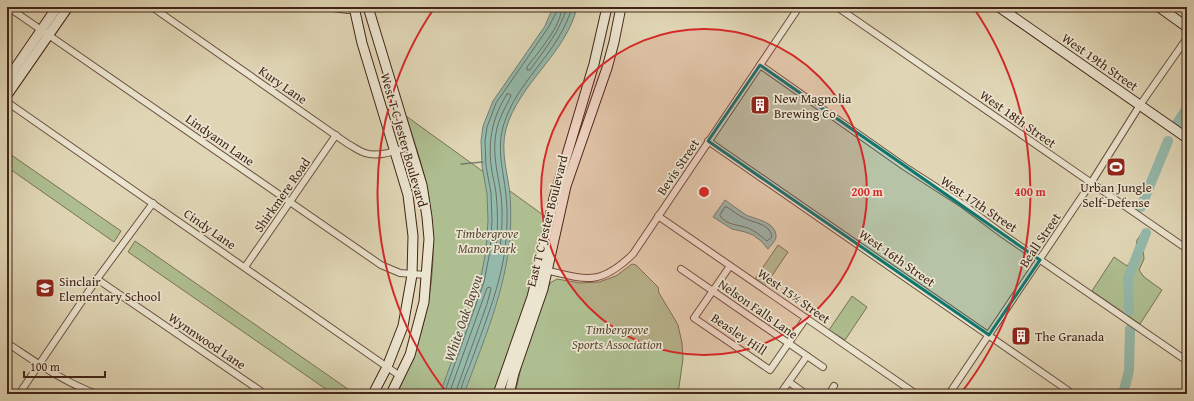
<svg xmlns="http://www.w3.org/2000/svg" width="1194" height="401" font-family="'Gentium Book Plus',serif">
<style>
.green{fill:#aebe90;stroke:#787254}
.water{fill:#94b9ab;stroke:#737e71}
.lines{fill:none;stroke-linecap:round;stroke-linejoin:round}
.shore{stroke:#6b6f62;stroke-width:1}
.stream{stroke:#737e71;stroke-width:1.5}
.river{stroke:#94b9ab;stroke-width:10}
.street-casing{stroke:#6a5140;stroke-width:8}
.secondary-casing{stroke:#422519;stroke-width:11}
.street{stroke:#ebe4cf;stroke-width:6}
.secondary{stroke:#ebe4cf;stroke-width:9}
.marked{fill:#0f766e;fill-opacity:0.2;stroke:#0f766e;stroke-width:3;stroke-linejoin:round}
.ring{fill:none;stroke:#d62828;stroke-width:2}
.labels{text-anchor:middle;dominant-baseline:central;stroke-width:3.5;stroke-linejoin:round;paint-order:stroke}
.street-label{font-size:13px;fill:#422519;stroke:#ebe4cf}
.poi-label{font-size:13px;fill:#422519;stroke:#ebe4cf;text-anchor:start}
.park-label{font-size:13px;font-style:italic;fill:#5d4b37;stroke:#ebe4cf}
.water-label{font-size:14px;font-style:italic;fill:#564a3e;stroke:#ebe4cf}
.centre{fill:#d62828;stroke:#ebe4cf;stroke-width:2}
.ring-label{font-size:12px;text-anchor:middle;font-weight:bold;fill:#d62828;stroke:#ebe4cf;stroke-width:3.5;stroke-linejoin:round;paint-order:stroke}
</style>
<rect width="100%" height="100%" fill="#e0d6b5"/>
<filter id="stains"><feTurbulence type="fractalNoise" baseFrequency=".005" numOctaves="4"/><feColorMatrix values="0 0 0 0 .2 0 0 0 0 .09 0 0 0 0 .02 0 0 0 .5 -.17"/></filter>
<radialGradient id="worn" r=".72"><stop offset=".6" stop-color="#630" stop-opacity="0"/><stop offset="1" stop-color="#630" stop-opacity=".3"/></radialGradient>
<g class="green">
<path d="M 406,116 L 546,217 L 533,281 L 495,394 L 396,394 C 429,330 441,264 428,192 C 423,166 414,141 406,116 Z"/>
<polygon points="7,152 121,231 114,242 7,167"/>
<polygon points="1144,230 1150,234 1143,248 1144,259 1139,270 1144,277 1162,290 1140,324 1092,291 1114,257 1127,266 1135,255 1137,240"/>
<polygon points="135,241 355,394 333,394 128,252"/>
<polygon points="778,245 788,252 765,286 755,279"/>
<polygon points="632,264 636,265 658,287 659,293 674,318 678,325 682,343 683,359 678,394 515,394 523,359 550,283 557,279 580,283 599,282 616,276"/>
<polygon points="852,296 867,307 845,340 829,330"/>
</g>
<g class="water">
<path d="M 553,7 L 577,7 C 566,54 519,83 506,129 C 500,152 508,173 510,195 C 511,208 511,222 510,235 C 506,290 483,342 464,394 L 440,394 L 480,281 L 486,251 L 488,220 L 487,194 L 482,166 L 481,141 L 483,126 L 493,101 L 545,26 Z"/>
<path d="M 725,200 C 732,205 739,210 746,215 C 755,219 776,222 776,236 C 777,240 770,246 768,249 L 761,241 L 753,235 L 745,232 L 732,229 L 713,217 Z"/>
</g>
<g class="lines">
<g class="shore">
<path d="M 562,7 C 561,27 538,52 527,67 L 527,70 L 530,70 C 545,49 560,31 567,7"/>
<path d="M 507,94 L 510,94 L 511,96 C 505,108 498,120 496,133 C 492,154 498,174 501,195 C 503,213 502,230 500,248 L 498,251 L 496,249 C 498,230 498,211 496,193 C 495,184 492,175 491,165 C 488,139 493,116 507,94 Z"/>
<path d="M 725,207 L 727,207 C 733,211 738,215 744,218 C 753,223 770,223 772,237 L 767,241 C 761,236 755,231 748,228 C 737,224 728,226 720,216 Z"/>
<polyline points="444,394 484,282 490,251 492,220 491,193 486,166 485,141 487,127 496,103 548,28 556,13 557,7"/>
<polyline points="449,394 487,288 490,287 491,289 487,304 455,394"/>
<path d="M 460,394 C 462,381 471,364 475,351 C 487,318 500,285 505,250 C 507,232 508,213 506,195 C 503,167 495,146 506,118 C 521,77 560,51 572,7"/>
</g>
<polyline class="stream" points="461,164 483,162"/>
<g class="river">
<polyline points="1176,125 1187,108"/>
<polyline points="1141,207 1168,141"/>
<polyline points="1129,311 1128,278 1146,233"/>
<polyline points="1123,394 1129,371 1130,329"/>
</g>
<g class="street-casing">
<g id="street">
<polyline points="8,7 381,265 400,273 426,275"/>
<path d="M 152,7 L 348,144 C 354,147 359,151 365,153 C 379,158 397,150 411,146"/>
<polyline points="325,7 348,10 363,7"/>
<polyline points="837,7 1187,249"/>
<polyline points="760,65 905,167 964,205 1004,235 1187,361"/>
<polyline points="7,102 400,376"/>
<polyline points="708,141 1073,394"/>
<polyline points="658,216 916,394"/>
<polyline points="730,266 694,318 770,370 806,318"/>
<polyline points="245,267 336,135"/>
<polyline points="681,269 823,367"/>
<path d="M 545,270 C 587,280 600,286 633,254 L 799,7"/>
<polyline points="97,279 265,394"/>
<path d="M 7,343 C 36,362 63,382 97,394"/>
<polyline points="789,382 806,394"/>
<polyline points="19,394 97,279 153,203"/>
<polyline points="780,394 807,356"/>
<polyline points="829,394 834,386"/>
<polyline points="949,394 1091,183 1140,105 1187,38"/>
</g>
</g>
<g class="secondary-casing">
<g id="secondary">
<polyline points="354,7 362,43 408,195 413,236 412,275 403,326 387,367 373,394"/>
<polyline points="368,7 422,185 427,217 429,239 424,302 410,355 391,394"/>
<polyline points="999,7 1187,138"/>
<polyline points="1159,7 1187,27"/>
<polyline points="7,80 57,7"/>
<polyline points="7,95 68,7"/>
<polyline points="498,394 532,297 539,269 554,198 594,64 607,7"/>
<polyline points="509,394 514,373 543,289 566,186 607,68 614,42 621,7"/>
</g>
</g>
<use href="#street" class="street"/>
<use href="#secondary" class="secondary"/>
</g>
<path class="marked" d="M 760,65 L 1040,260 L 989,335 L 708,141 Z"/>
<circle cx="704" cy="192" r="163" fill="#d62828" fill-opacity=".12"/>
<g class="ring">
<circle cx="704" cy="192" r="163"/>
<path d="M447 393A326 326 0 0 1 435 7M973 7A326 326 0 0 1 961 393"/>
</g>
<defs>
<g id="building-square" transform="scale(1)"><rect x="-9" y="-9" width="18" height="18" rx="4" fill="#8f2418" stroke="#ebe4cf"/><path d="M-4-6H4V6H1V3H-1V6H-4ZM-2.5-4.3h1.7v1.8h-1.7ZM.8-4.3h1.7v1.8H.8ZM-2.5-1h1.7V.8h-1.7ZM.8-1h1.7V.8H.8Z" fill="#fff"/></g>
<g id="stadium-square" transform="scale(1)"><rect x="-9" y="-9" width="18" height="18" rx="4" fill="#8f2418" stroke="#ebe4cf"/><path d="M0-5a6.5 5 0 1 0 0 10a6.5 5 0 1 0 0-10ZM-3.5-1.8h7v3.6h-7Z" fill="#fff"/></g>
<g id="school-square" transform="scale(1)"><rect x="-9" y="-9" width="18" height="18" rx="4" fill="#8f2418" stroke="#ebe4cf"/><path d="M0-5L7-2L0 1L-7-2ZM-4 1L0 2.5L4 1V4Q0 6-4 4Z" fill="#fff"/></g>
</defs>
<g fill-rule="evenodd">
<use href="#building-square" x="760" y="105"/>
<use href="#stadium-square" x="1116" y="167"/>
<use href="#school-square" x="45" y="288"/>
<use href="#building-square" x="1021" y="336"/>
</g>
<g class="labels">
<g class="street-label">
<text transform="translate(1100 62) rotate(35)">West 19th Street</text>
<text transform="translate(283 85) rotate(35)">Kury Lane</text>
<text transform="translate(1018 119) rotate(35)">West 18th Street</text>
<text transform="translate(220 140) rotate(35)">Lindyann Lane</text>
<text transform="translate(404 140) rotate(74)">West T C Jester Boulevard</text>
<text transform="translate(678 167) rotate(-56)">Bevis Street</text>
<text transform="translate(282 195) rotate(-55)">Shirkmere Road</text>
<text transform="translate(979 204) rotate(34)">West 17th Street</text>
<text transform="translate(547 221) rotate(-76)">East T C Jester Boulevard</text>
<text transform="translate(210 229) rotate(35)">Cindy Lane</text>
<text transform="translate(1040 240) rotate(-56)">Beall Street</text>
<text transform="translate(897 258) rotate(35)">West 16th Street</text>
<text transform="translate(794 296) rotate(35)">West 15½ Street</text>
<text transform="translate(758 309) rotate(35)">Nelson Falls Lane</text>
<text transform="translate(739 334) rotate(34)">Beasley Hill</text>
<text transform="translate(207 341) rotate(34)">Wynnwood Lane</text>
</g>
<g class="poi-label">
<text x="774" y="98">New Magnolia<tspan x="774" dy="15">Brewing Co</tspan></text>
<text x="1116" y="187" text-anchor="middle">Urban Jungle<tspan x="1116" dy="15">Self-Defense</tspan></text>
<text x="59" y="281">Sinclair<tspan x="59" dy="15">Elementary School</tspan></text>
<text x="1035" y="336">The Granada</text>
</g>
<g class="park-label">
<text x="487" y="233">Timbergrove<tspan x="487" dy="15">Manor Park</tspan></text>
<text x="617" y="329">Timbergrove<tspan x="617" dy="15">Sports Association</tspan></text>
</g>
<g class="water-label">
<text transform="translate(463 318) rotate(-71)">White Oak Bayou</text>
</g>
</g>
<circle cx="704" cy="192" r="6" class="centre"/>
<g class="ring-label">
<text x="867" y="196">200 m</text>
<text x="1030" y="196">400 m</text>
</g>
<rect width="1194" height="401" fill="none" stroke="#e0d6b5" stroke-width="24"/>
<rect x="8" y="8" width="1178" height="385" fill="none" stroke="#422519" stroke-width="2"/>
<rect x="12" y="12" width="1170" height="377" fill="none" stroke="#422519"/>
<path d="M24 371v6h81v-6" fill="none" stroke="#422519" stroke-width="2"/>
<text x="30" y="371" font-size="12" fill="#422519" stroke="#ebe4cf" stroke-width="3" paint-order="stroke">100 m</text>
<rect width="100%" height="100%" filter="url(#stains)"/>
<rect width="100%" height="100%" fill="url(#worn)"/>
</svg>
